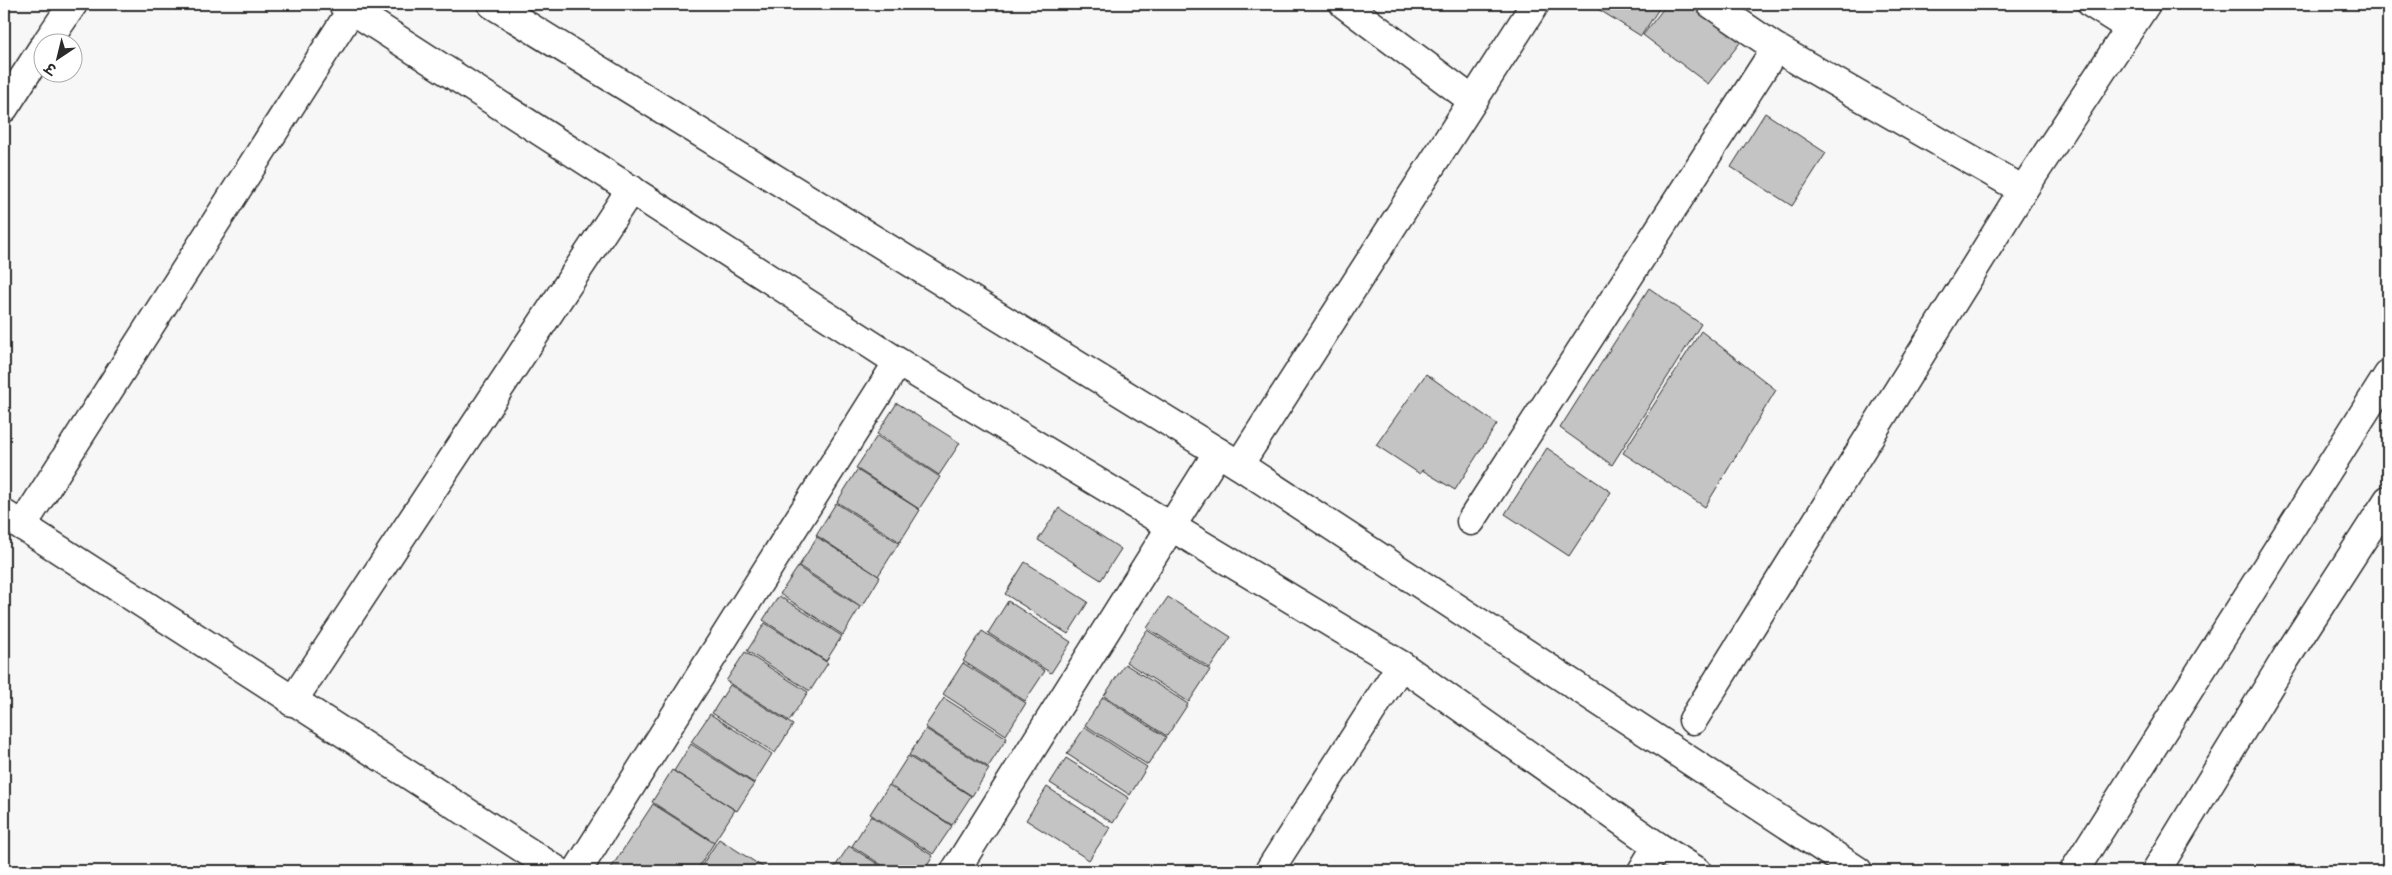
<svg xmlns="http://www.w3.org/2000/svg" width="2392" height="875" font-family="'Shantell Sans','Playpen Sans Deva',sans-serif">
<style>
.building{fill:#c4c4c4;stroke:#2b2b2b}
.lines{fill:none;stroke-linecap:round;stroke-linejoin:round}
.minor-casing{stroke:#2b2b2b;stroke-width:31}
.minor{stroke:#fff;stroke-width:28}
</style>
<rect width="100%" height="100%" fill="#f7f7f7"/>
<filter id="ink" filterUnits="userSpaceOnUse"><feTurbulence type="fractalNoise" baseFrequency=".02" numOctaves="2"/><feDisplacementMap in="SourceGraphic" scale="10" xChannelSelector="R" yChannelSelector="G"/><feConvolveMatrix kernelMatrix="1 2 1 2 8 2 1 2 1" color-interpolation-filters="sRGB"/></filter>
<g filter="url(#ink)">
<g class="building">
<polygon points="1590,4 1662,4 1641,36"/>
<polygon points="1667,4 1695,4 1742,40 1708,84 1643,35"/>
<polygon points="1765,113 1826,153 1792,206 1731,167"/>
<polygon points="1649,288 1701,324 1612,465 1560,428"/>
<polygon points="1701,331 1776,390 1705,507 1623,453"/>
<polygon points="1426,374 1497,424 1455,490 1422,470 1420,474 1376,445"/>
<polygon points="897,403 960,443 939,475 877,434"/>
<polygon points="877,436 940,477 919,509 856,468"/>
<polygon points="1547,448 1611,492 1569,556 1505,514"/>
<polygon points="857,470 920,510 900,542 837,502"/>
<polygon points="836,503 899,543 878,576 816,535"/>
<polygon points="1059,508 1121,549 1101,580 1038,540"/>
<polygon points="817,537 880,577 862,607 799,566"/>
<polygon points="1025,562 1088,602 1068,634 1005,594"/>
<polygon points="798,567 860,607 843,635 780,594"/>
<polygon points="779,596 842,636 826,661 763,620"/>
<polygon points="1168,597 1231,637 1210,668 1147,628"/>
<polygon points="1008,601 1071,642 1051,673 988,633"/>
<polygon points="765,623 828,663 810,691 747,651"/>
<polygon points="1147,630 1210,670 1189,702 1126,662"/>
<polygon points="982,631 1045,671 1025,701 963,661"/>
<polygon points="745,652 808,692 789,721 726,681"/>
<polygon points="963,663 1026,703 1006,735 943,694"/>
<polygon points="1125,664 1188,704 1167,736 1104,696"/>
<polygon points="730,685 793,725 775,753 712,713"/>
<polygon points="1103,697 1166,737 1148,765 1085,725"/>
<polygon points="944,698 1007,738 988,767 925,727"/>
<polygon points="710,714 772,754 754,783 691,742"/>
<polygon points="1085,727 1147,767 1130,795 1067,754"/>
<polygon points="926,729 989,769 972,796 909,755"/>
<polygon points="691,744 754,784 737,811 674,771"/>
<polygon points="908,756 971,796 952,825 889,786"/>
<polygon points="1066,758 1129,798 1113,823 1050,783"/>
<polygon points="672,770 735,810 714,842 652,802"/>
<polygon points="889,785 952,826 933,854 870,814"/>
<polygon points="1047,787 1110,828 1089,860 1026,820"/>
<polygon points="653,804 714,843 696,871 616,871 611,868"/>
<polygon points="871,816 933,856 924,871 891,871 852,846"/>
<polygon points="719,839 769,871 698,871"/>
<polygon points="849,846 889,871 832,871"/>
</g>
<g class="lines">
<g class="minor-casing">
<g id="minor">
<polyline points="343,4 898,362 1401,665 1657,846 1697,871"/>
<polyline points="492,4 1239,465 1858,871"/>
<polyline points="1344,4 1472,100"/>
<polyline points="1711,4 1776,48"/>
<polyline points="2092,4 2130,28"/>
<polyline points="47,42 73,4"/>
<polyline points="4,108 42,49"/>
<polyline points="1239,465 1535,4"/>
<polyline points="4,514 558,871"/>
<polyline points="1471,521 1776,48 2023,190"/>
<polyline points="22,526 352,9"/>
<polyline points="292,702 631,189"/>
<polyline points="1693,720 2023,190 2146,4"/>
<polyline points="577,871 898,362"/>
<polyline points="955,871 1218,452"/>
<polyline points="1269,871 1401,665"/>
<polyline points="1642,871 1657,846"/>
<polyline points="2074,871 2388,375"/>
<polyline points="2156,871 2286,658 2388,500"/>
</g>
</g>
<use href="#minor" class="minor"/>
</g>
</g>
<rect width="2392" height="875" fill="none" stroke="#fff" stroke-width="20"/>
<rect x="10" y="10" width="2372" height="855" fill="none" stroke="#2b2b2b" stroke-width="2" filter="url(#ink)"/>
<g transform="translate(58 58) rotate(215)"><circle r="24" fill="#ffffff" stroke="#aaaaaa"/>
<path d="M0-4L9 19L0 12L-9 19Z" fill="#2b2b2b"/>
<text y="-8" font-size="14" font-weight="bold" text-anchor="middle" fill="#2b2b2b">उ</text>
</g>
</svg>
